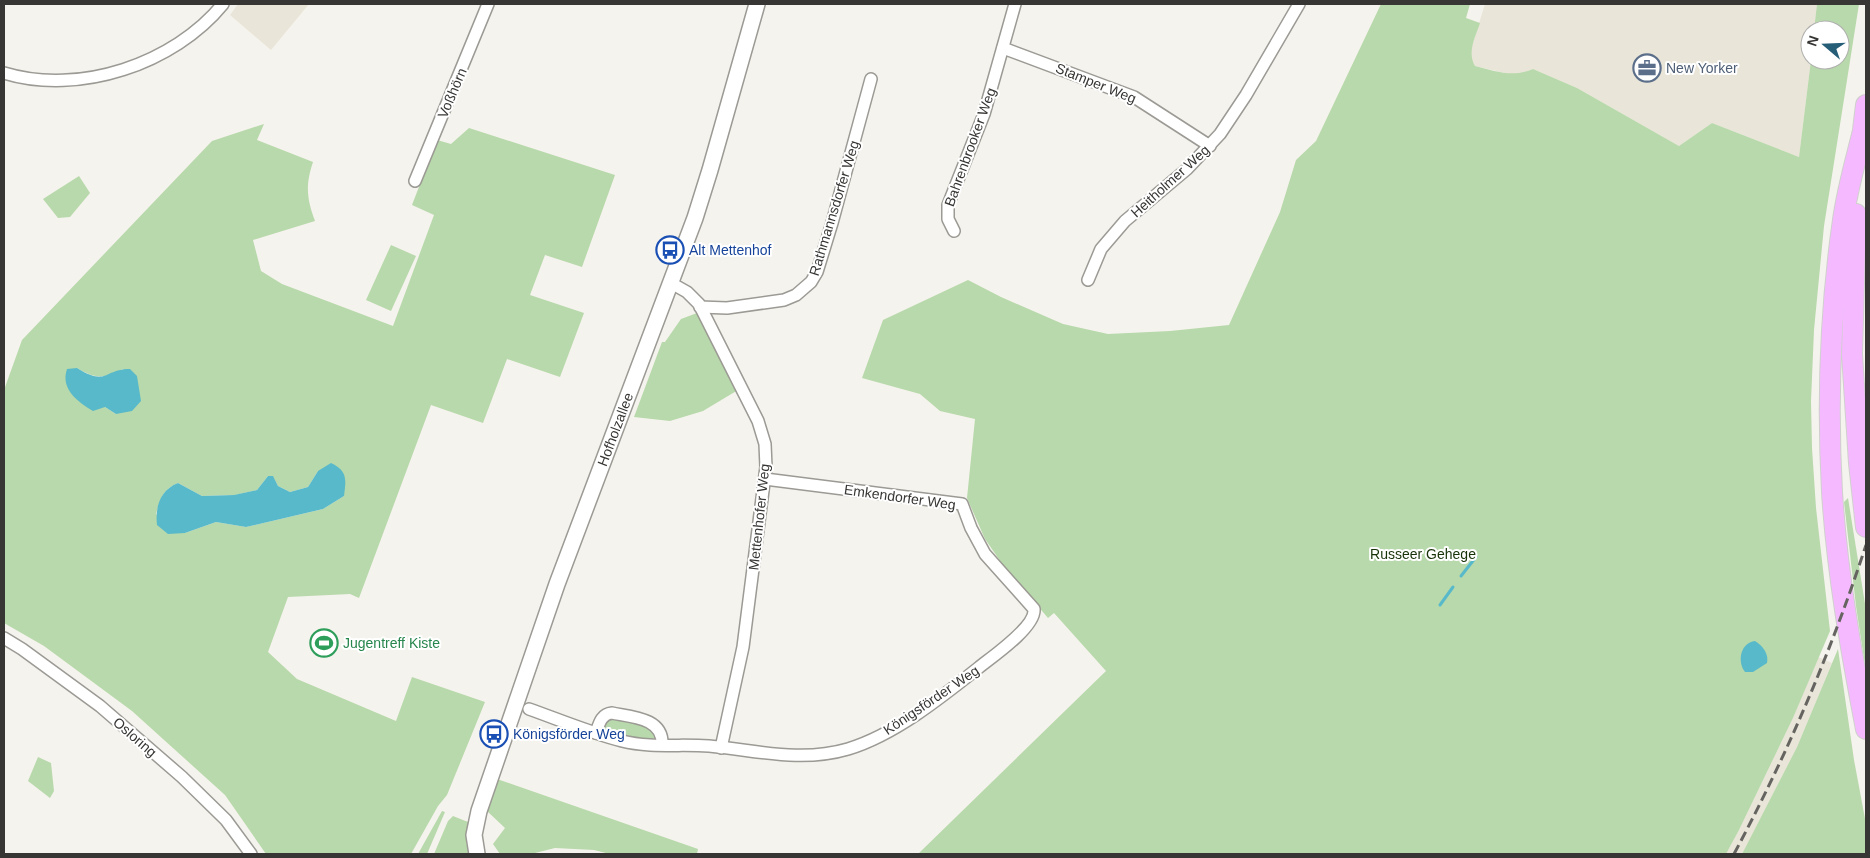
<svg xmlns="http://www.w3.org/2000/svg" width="1870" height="858" font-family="Helvetica,sans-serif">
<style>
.built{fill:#e9e5d8}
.green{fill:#b8d9ab;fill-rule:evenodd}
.water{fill:#58b9ca}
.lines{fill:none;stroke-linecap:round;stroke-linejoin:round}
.stream{stroke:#58b9ca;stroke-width:3}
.street-casing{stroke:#9c9a94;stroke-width:14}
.secondary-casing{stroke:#9c9a94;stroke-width:18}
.highway-casing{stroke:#cfcfce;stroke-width:22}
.street{stroke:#fff;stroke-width:11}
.secondary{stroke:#fff;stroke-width:15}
.highway{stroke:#f5b9ff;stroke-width:20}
.rail{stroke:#656461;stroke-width:3;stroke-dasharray:10 5;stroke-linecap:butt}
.labels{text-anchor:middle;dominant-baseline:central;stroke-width:4;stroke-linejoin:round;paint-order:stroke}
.service-label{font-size:14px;fill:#4e5e75;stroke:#fff;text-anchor:start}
.street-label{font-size:14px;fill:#373634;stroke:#fff}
.transit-label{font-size:14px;fill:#164399;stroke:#fff;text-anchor:start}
.park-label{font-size:14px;fill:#183309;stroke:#fff}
.leisure-label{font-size:14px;fill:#27864d;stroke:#fff;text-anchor:start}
</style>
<rect width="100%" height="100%" fill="#f5f3ed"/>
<g class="built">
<polygon points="238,4 309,4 271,50 230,15"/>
<polygon points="1485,4 1817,4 1814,30 1810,30 1811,60 1799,157 1712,123 1679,146 1577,88 1533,69 1524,73 1513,75 1475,66 1471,59 1471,49"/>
<polygon points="1818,657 1832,663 1797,747 1742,854 1726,854 1739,830 1793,718"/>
</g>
<g class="green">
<path d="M 1381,4 L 1470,4 L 1466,18 L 1480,23 C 1475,38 1467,52 1475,66 C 1495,71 1513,78 1533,69 L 1577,88 L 1679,146 L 1712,123 L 1799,157 L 1811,60 L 1840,60 L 1840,30 L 1814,30 L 1817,4 L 1859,4 L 1824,226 L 1814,330 L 1811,401 L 1812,448 L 1816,508 L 1830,631 L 1793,718 L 1739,830 L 1726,854 L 918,854 L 1106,671 L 1054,613 L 1048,618 L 1003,565 L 985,539 L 967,498 L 975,419 L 940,411 L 920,394 L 862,378 L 883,320 L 968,280 L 1001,297 L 1063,324 L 1108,334 L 1170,331 L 1229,325 L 1280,212 L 1296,160 L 1316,141 Z"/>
<path d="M 264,124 L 257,140 L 313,162 C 305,186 307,199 315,221 L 253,240 L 261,271 L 282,284 L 393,326 L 434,215 L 412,205 L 437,140 L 451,144 L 469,128 L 615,175 L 582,267 L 545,255 L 530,295 L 584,313 L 560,377 L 507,359 L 483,423 L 431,405 L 359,598 L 350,594 L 288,597 L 268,652 L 297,679 L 396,721 L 412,677 L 485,702 L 447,795 L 438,806 L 411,854 L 266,854 L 225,795 L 132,711 L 44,646 L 4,623 L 4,390 L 22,340 L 212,141 ZM 77,368 C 96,379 102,379 123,369 L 116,414 L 105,407 ZM 318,471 L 344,496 L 323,509 L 246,527 L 216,522 L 185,533 L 156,514 C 160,499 163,489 178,483 L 202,496 L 235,495 L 257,490 L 268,476 L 273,477 L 278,486 L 290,492 L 308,487 Z"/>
<polygon points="79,176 90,193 70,217 58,218 43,199"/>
<polygon points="391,245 416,256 391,311 366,300"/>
<polygon points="697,313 738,390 703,411 670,421 634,417 662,342 665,342 681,319"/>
<polygon points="1848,498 1866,610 1866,672 1856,606 1844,502"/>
<polygon points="1838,649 1854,760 1866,824 1866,854 1742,854 1797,747"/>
<path d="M 608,717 L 651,726 L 656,737 C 644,746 615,733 602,729 Z"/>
<polygon points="38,757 51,763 54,791 50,798 28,781"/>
<polygon points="497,779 698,849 697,854 610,854 594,850 555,848 531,854 500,854 493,844 505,828 487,811"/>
<polygon points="442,811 445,812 427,854 418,854"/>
<polygon points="453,816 468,822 466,842 469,854 434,854 448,821"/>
</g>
<g class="water">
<path d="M 77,368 C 108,387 103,369 130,369 L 137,376 L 141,401 L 132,411 L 116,414 L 105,407 L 93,411 C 78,402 60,389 67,369 Z"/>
<path d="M 331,463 C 348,471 346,480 344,496 L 323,509 L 246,527 L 216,522 L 185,533 L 168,534 L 157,525 C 155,507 160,490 178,483 L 202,496 L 234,495 L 257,490 L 268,476 L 273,476 L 278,486 L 290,492 L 308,487 L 318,471 Z"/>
<path d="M 1755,641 C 1763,646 1769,654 1767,663 L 1753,672 L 1745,672 C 1737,662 1740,643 1755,641 Z"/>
</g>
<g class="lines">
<g class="stream">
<polyline points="1461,576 1476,557"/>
<polyline points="1440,605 1453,587"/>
</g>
<g class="street-casing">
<g id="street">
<polyline points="1003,48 1134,97 1210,146"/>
<path d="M 4,73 C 79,96 174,64 223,4"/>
<polyline points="415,181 488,4"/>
<polyline points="954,231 948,219 948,205 984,114 1015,4"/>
<polyline points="1088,280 1101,249 1125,221 1187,169 1220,134 1246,95 1299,4"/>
<polyline points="671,283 687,292 699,304 758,421 765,444 766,467 743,647 721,748"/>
<polyline points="700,307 727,308 784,300 796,295 811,282 817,272 832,223 871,79"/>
<polyline points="4,638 22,649 100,706 182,777 226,820 251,854"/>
<path d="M 529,709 C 560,720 591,733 622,741 C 650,748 681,744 709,746 C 756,750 800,763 848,749 C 895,735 943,696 982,665 C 995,655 1036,626 1034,609 L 985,554 L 971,528 L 962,504 L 765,479"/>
<path d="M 596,733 C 599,724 601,714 612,713 C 632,717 663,718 662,744"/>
</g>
</g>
<g class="secondary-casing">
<g id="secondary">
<path id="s1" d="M 477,854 L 474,835 L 479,811 L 557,584 L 695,218 L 710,170 L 757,4"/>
</g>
</g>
<g class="highway-casing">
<g id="highway">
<path d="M 1862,135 C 1855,163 1847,191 1843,220 C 1830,311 1827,401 1832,492 C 1837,572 1851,651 1866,729"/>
<polyline points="1861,147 1866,105"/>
<polyline points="1856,214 1852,354 1859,463 1866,527"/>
</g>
</g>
<use href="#street" class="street"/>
<use href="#secondary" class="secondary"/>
<use href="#highway" class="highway"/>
<path class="rail" d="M 1734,854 C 1787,755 1831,652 1866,545"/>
</g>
<defs>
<g id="office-ring" transform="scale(1.4375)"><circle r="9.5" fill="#fff" stroke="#5c6f8a" stroke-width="1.5"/><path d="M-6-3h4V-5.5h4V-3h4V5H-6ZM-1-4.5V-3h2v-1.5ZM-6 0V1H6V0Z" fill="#5c6f8a"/></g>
<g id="bus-ring" transform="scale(1.4375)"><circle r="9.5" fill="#fff" stroke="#1a4fb4" stroke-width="1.5"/><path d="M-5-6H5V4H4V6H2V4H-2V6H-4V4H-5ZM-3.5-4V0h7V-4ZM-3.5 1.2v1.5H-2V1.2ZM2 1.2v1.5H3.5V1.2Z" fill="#1a4fb4"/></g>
<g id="stadium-ring" transform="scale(1.4375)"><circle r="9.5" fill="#fff" stroke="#2e9e5b" stroke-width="1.5"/><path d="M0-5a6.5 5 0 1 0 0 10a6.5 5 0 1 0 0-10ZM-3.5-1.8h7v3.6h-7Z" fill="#2e9e5b"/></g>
</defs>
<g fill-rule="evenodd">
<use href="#office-ring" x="1647" y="68"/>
<use href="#bus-ring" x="670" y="250"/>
<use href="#stadium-ring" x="324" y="643"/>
<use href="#bus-ring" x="494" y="734"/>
</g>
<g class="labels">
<g class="service-label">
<text x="1666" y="68">New Yorker</text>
</g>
<g class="street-label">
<text transform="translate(1096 83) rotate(22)">Stamper Weg</text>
<text transform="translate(452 93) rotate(-67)">Voßhörn</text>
<text transform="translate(970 147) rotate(-70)">Bahrenbrooker Weg</text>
<text transform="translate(1170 181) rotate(-42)">Heitholmer Weg</text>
<text transform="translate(834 208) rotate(-73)">Rathmannsdorfer Weg</text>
<text stroke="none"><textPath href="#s1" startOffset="449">Hofholzallee</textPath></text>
<text transform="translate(900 497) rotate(8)">Emkendorfer Weg</text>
<text transform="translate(759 517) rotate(-84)">Mettenhofer Weg</text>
<text transform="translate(931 700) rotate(-34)">Königsförder Weg</text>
<text transform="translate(135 737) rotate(41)">Osloring</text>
</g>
<g class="transit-label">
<text x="689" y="250">Alt Mettenhof</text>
<text x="513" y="734">Königsförder Weg</text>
</g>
<g class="park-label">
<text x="1423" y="554">Russeer Gehege</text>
</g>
<g class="leisure-label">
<text x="343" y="643">Jugentreff Kiste</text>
</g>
</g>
<rect width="1870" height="858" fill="none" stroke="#373634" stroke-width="10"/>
<g transform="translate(1825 45) rotate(289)"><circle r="24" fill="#ffffff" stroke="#afafae"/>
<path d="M0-4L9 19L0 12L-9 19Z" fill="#265e78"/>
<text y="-8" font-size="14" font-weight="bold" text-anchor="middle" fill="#373634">N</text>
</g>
</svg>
